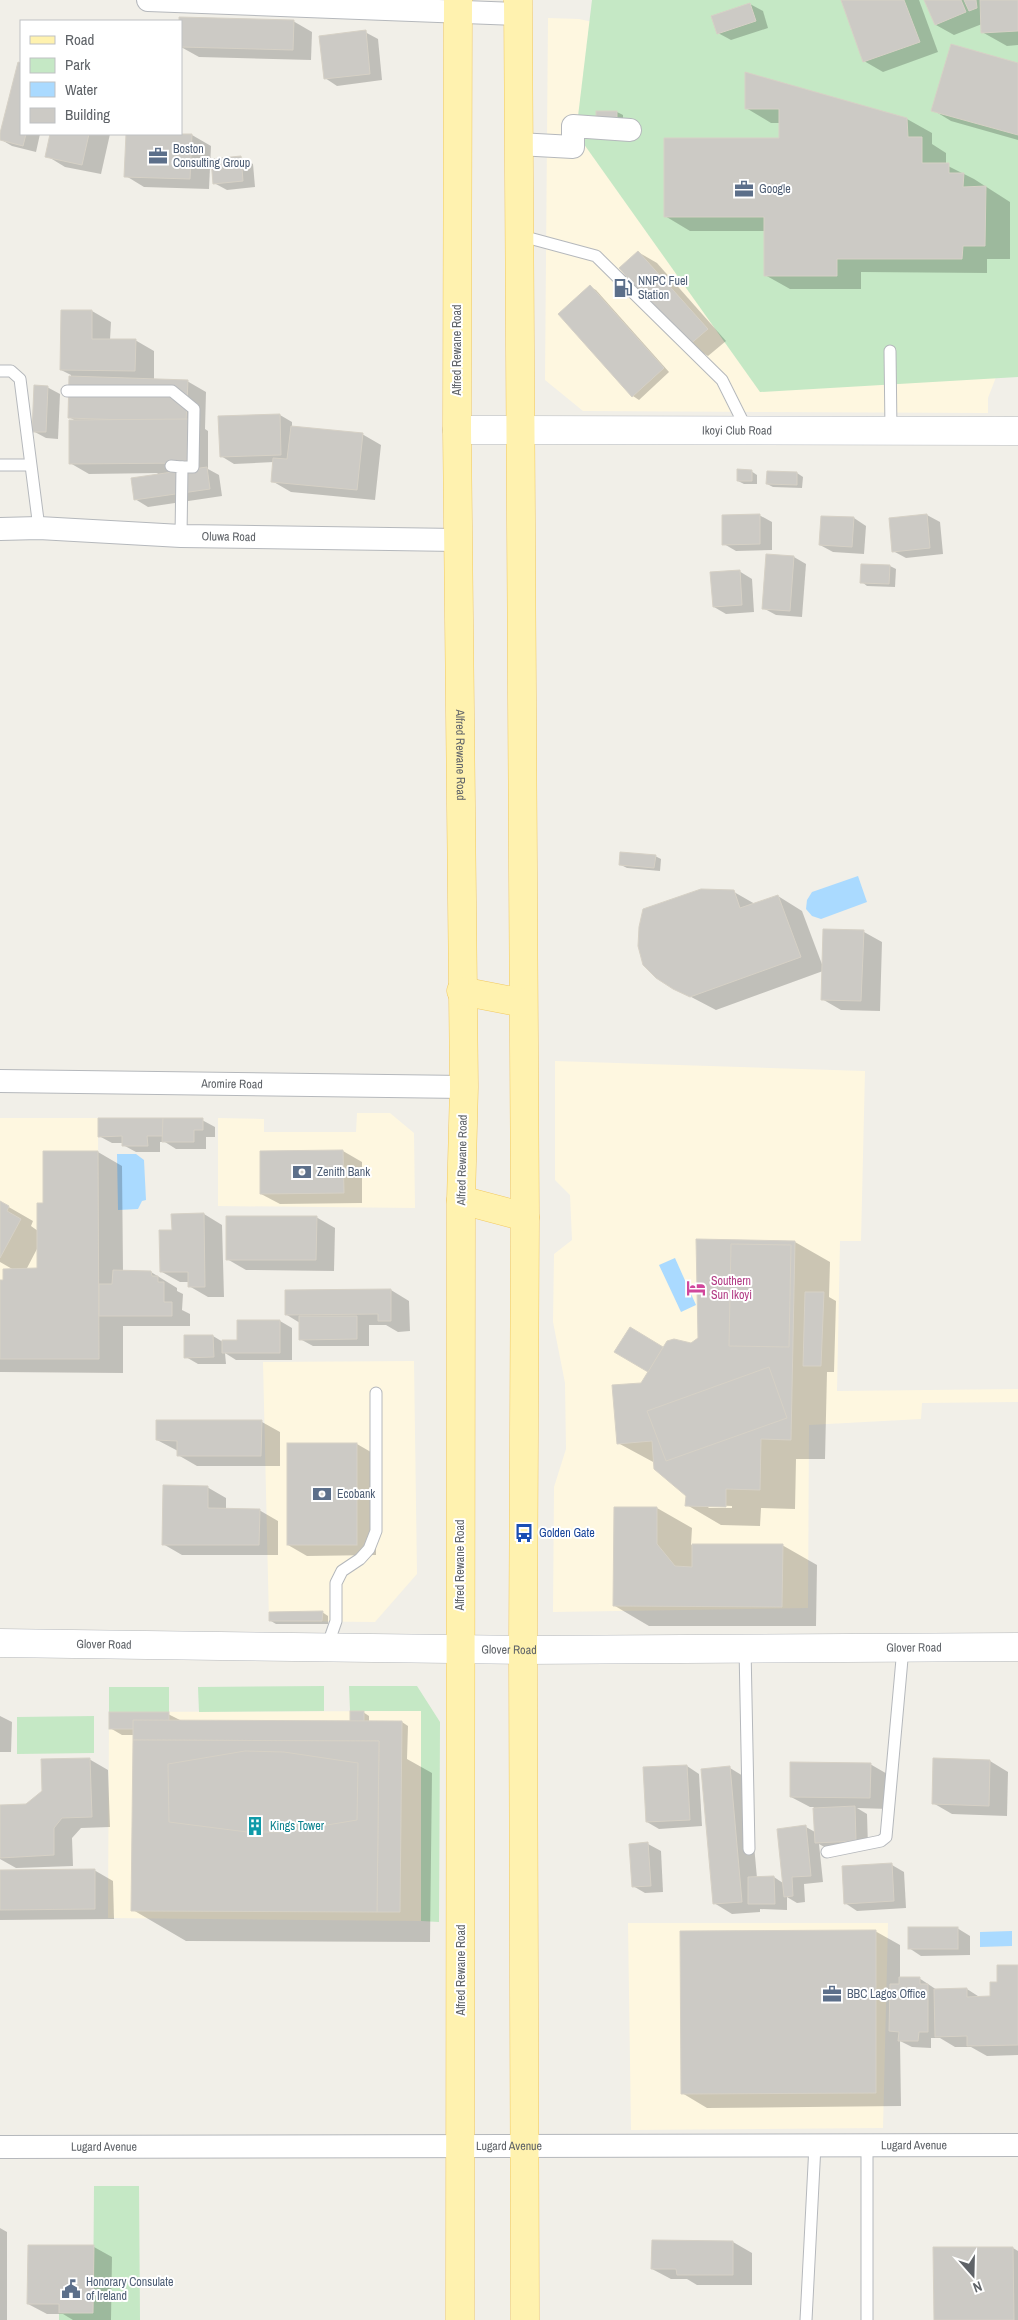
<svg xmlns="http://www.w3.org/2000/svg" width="1018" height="2320" font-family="'Archivo Narrow',sans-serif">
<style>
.commercial{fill:#fef7e0}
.green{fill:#c5e8c5}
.water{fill:#aadaff}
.shadow{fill:#0003;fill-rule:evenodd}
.building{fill:#cccac5;stroke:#d6d1c6}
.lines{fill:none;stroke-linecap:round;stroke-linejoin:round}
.service-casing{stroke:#b5b8bc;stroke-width:13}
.minor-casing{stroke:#b5b8bc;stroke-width:24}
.tertiary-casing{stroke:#b5b8bc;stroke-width:29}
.secondary-casing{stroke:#b6babf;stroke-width:29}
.primary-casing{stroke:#f2c960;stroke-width:29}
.service{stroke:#fff;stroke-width:11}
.minor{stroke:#fff;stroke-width:22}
.tertiary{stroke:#fff;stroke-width:28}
.secondary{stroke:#fff;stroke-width:28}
.primary{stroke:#fff2af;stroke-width:28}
.labels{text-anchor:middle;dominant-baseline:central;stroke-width:4;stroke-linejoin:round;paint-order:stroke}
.service-label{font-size:12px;fill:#4e5e75;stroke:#fff;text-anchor:start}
.street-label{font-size:12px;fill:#5f6368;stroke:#fff}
.hotel-label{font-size:12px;fill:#b23c85;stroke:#fff;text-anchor:start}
.transit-label{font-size:12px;fill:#164399;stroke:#fff;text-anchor:start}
.culture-label{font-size:12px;fill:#0d838f;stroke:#fff;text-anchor:start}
</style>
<rect width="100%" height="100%" fill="#f1efe8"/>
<g class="commercial">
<polygon points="548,18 579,19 694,44 1018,320 988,398 988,413 583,411 545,380"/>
<polygon points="555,1061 865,1071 861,1241 840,1241 837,1391 1018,1389 1018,1402 922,1403 921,1419 809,1425 808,1608 553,1612 554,1487 566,1449 565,1383 553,1322 554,1254 572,1240 570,1195 555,1180"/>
<polygon points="357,1113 390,1113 414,1133 415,1208 218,1206 218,1118 264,1119 264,1132 356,1132"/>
<polygon points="0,1118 98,1118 99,1359 0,1359"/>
<polygon points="414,1361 417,1574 375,1622 269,1621 263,1362"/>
<polygon points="421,1711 421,1921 108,1918 109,1712"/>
<polygon points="628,1923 888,1923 883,2128 631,2130"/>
</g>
<g class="green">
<polygon points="592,0 1018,0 1018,377 760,392 576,133"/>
<polygon points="324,1686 324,1711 199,1712 198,1687"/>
<polygon points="349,1686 417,1686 440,1722 439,1922 421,1921 421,1711 350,1711"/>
<rect x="109" y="1687" width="60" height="25"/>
<polygon points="94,1716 94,1753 17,1754 17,1717"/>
<polygon points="94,2186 139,2186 140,2320 59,2320 59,2313 93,2313"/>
</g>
<g class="water">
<polygon points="858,876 867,902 821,919 812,916 806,909 807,900 812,892"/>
<polygon points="117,1154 136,1154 144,1160 146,1200 142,1201 138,1209 118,1210"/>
<polygon points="675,1258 696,1305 681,1312 659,1265"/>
<polygon points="1012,1931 1012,1946 980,1947 980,1932"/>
</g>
<g class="shadow">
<polygon points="842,0 919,0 938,52 883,72 864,61"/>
<polygon points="925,0 1018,0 1018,45 1007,46 982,32 982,24 954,35 936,25"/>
<polygon points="750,4 763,11 768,28 731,40 718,33"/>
<polygon points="180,18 293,21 312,32 311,60 199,57 181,47"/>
<polygon points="365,32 378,39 382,80 337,86 325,78"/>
<polygon points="19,64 21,64 21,134 40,134 36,152 12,146 0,139"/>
<polygon points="1018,64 1018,140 951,121 933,110"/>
<polygon points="747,73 907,119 932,133 932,144 946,153 946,165 974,179 1010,202 1010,259 987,259 987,273 861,272 861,289 790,289 765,275 765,231 690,231 665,216 780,139 780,123 771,123 746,108"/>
<polygon points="598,112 617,112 623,115 623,130"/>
<polygon points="52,134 110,134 101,174 65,167 47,156"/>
<polygon points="127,134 192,135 211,146 209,189 144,187 126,176"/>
<polygon points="240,157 253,164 255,187 227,190 214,183"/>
<polygon points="638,252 657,263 726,341 708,356 689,345"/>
<polygon points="590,287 596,290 669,372 639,400 633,396 560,314"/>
<polygon points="92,311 111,322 110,340 135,340 154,351 154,380 187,381 206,392 205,429 208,431 208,469 219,475 222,496 148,507 135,499 158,473 89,474 70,463 76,421 69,417 71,375 61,370"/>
<polygon points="47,387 60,394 58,439 46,438 33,431"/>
<polygon points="280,415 292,422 292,428 362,434 381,445 375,500 291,492 272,481 274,462 234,464 221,456"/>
<polygon points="751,471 757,475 757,484 744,484 738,481"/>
<polygon points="768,472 797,473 803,477 802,488 773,487 767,484"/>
<polygon points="759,515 772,522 772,550 736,551 724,544"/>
<polygon points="927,515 940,522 943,554 906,558 893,551 890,519"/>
<polygon points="854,518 866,526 864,554 833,552 820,545"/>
<polygon points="794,557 806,564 802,617 776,615 763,608"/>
<polygon points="890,566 896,569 895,587 867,586 862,582"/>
<polygon points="739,571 752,579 754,612 726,614 714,607"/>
<polygon points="655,856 661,859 660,871 627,868 621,865"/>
<polygon points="734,892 755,904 778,896 802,911 823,967 864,932 882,942 880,1011 841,1010 822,999 823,971 716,1010 674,988"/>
<polygon points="202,1120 215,1127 215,1137 206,1137 206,1149 176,1149 165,1142 160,1142 160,1152 136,1152 123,1145 123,1143 112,1143 99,1136"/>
<polygon points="343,1151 362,1162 362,1203 280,1204 261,1194 261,1152"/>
<path d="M 98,1152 L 122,1166 L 123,1272 L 151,1272 L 177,1288 L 177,1291 L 183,1294 L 182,1310 L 190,1314 L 190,1326 L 123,1326 L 123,1373 L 0,1372 L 0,1281 L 4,1281 L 14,1270 L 0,1262 L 0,1202 L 33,1221 L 31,1226 L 38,1231 L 44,1204 ZM 38,1247 L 38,1270 L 26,1270 Z"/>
<polygon points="204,1214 222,1225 224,1297 208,1297 189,1286 189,1282 180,1282 162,1272 173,1231"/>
<polygon points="316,1217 335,1228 334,1271 246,1270 227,1259"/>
<path d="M 795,1242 L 830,1262 L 829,1297 L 836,1301 L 834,1372 L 827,1372 L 825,1459 L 796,1459 L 795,1509 L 761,1508 L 760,1526 L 721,1525 L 687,1505 L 687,1496 L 655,1463 L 618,1443 L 642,1384 L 649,1372 L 631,1329 L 664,1349 L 691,1345 ZM 706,1505 L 732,1506 L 732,1508 L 709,1508 Z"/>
<polygon points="391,1290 409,1301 410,1331 398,1332 386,1325 369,1325 369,1346 313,1346 300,1339 300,1323 287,1315"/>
<polygon points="280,1321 292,1328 292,1360 236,1360 225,1353 226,1364 198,1364 186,1357 213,1336 223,1342 238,1341"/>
<polygon points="262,1422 280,1432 280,1466 197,1466 178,1455 178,1451 157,1440"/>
<polygon points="288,1444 357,1444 376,1455 376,1555 307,1556 288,1545"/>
<polygon points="207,1487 226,1498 226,1510 259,1510 278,1521 278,1555 182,1555 163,1544"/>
<polygon points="657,1508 692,1528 691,1545 782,1545 817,1565 816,1626 649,1626 615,1606"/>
<polygon points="322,1612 328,1616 328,1624 276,1624 271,1621"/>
<polygon points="363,1712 369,1716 369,1722 402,1722 408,1726 407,1759 432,1773 430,1942 186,1941 133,1910 134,1735 122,1735 110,1728 168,1714 182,1721 351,1722"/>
<polygon points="0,1716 12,1722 11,1752 0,1752"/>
<polygon points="89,1759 108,1770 110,1827 81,1828 72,1838 73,1866 16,1868 0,1859 0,1806 26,1805"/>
<polygon points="990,1761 1008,1772 1007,1816 952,1814 933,1803"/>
<polygon points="870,1764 889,1775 889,1809 857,1808 867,1814 868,1847 828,1849 819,1844 823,1882 804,1884 805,1902 797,1903 787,1897 787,1910 760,1909 760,1912 732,1914 714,1903 730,1768 748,1779 757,1878 774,1877 783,1883 806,1827 815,1832 814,1807 810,1807 791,1797"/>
<polygon points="687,1766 699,1774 702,1826 659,1829 647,1822"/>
<polygon points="648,1844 661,1851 663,1892 645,1893 633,1886"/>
<polygon points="892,1865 904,1872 906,1908 857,1911 845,1903"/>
<polygon points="94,1870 113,1881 114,1919 0,1920 0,1871"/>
<polygon points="957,1928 970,1936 970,1955 921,1956 909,1948"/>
<polygon points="875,1931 900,1945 900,1978 919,1978 937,1990 967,1989 981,1998 991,1998 999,1984 1018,1966 1018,2055 987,2056 971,2047 955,2047 940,2038 931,2038 931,2048 912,2047 900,2041 901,2106 707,2108 682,2093"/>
<polygon points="0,2228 7,2232 7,2320 0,2320"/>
<polygon points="653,2242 733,2242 752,2253 752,2285 697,2285 687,2279 671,2279 652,2269"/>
<polygon points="94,2247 112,2257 111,2320 73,2320 63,2314 47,2314 28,2304"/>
<polygon points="1013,2248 1018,2251 1018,2320 935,2320 934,2249"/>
</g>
<g class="building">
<polygon points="841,0 904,0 920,42 863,62"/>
<polygon points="924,0 961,0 966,12 935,25"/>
<polygon points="964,0 976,0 977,8 969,11"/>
<polygon points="980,0 1018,0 1018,31 981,33"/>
<polygon points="750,3 756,21 717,34 711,16"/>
<polygon points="179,17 294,20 293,50 181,47 181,21 179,21"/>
<polygon points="366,30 370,74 324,79 319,36"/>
<polygon points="951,44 1018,63 1018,135 931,111"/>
<polygon points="18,62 21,63 21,134 26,134 23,146 0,140 0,133"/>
<polygon points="745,72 907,118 908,137 922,137 922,163 949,163 949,173 964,173 963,187 986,186 985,246 963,246 962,259 837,259 837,276 764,276 764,217 664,217 664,138 779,138 779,109 745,109"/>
<rect x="596" y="111" width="21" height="16"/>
<polygon points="50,134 89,134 82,165 45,157"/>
<polygon points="126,134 192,134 190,179 124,177"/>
<polygon points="241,156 243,181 213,184 211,159"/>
<polygon points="638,251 708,329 688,346 619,268"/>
<polygon points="590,285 664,368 632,397 558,314"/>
<polygon points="61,310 92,310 92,339 136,339 135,371 60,370"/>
<polygon points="69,376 188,380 186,422 68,418"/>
<polygon points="34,385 48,386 46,432 32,432"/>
<polygon points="280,414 281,455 220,457 218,416"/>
<polygon points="189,419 190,463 69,464 69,420"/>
<polygon points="291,426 363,433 357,490 271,482 273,458 287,459"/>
<polygon points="207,467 210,489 134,500 131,478"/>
<polygon points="737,469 752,470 752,481 737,481"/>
<polygon points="767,471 797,472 797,485 766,484"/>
<polygon points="760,514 760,544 722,545 722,515"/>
<polygon points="927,514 930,548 892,552 889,518"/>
<polygon points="821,516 854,517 852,547 819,545"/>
<polygon points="766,554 794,556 790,611 762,609"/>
<polygon points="861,564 890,565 889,584 860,583"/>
<polygon points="740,570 742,605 713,607 710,572"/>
<polygon points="620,852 656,855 654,868 619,865"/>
<polygon points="701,889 734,890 740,908 778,895 801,957 690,997 673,989 656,978 643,965 638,946 639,927 643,909"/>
<polygon points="823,929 864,930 861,1001 821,1000"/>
<polygon points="98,1118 163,1118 163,1136 147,1136 148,1146 122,1146 122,1136 98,1137"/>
<polygon points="163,1118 203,1118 203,1130 194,1130 194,1142 162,1142"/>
<polygon points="343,1150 344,1193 260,1194 260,1151"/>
<polygon points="43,1151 98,1151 99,1359 0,1359 0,1280 3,1280 3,1269 37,1268 37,1203 43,1203"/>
<polygon points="0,1201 9,1206 7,1211 21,1219 0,1258"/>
<polygon points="204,1213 205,1287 188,1287 188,1272 160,1272 159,1230 172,1230 171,1214"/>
<polygon points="226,1216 317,1216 316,1260 226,1260"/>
<polygon points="696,1239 795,1241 791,1440 761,1439 760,1490 726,1489 726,1507 685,1506 686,1496 654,1469 652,1441 617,1444 612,1385 641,1383 667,1341 674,1339 691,1343 698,1338"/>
<polygon points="731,1244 791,1245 789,1347 729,1346"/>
<polygon points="113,1270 151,1271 152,1276 158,1276 158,1282 164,1282 164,1302 172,1302 172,1316 99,1316 99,1284 112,1284"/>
<polygon points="391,1289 391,1321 378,1321 378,1314 285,1315 285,1290"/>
<polygon points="805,1292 824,1292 821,1366 803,1366"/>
<polygon points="299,1316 357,1316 357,1339 299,1340"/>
<polygon points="237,1320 280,1320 280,1353 222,1353 222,1340 237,1340"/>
<polygon points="630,1327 663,1347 648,1372 614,1352"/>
<polygon points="184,1335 213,1335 214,1357 184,1358"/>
<polygon points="769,1367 787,1418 666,1461 647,1411"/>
<polygon points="156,1420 262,1420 261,1456 177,1456 177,1441 156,1440"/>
<rect x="287" y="1443" width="70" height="102"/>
<polygon points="163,1485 208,1486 208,1508 260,1509 259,1545 162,1545"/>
<polygon points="614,1507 657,1507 657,1544 675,1566 692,1567 692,1544 783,1544 782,1607 613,1606"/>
<polygon points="323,1611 322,1621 269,1621 269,1612"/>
<rect x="350" y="1711" width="14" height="15"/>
<rect x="109" y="1712" width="60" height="17"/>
<polygon points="133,1720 402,1721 400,1912 377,1912 379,1741 133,1740"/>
<polygon points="133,1740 379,1741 377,1912 131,1911"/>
<polygon points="245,1751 284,1752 358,1763 357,1820 285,1832 247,1832 169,1822 168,1764"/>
<polygon points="90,1758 92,1817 62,1818 54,1828 54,1855 0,1858 0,1805 26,1804 42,1791 41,1759"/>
<polygon points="933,1758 990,1760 989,1806 932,1804"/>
<polygon points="790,1762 871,1763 870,1798 790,1797"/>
<polygon points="687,1765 690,1820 646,1822 643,1767"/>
<polygon points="730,1766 742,1902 713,1904 701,1769"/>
<polygon points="855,1806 856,1841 815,1843 813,1808"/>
<polygon points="806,1825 811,1876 792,1877 793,1896 784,1897 777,1829"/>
<polygon points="648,1842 651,1886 632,1887 629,1844"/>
<polygon points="892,1863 894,1901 844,1904 842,1866"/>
<polygon points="95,1869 95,1909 0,1910 0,1870"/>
<polygon points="774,1876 775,1904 748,1904 748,1877"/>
<rect x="908" y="1927" width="50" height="22"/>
<polygon points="876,1930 876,2093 681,2094 680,1931"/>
<polygon points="997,1965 1018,1965 1018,2045 967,2046 967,2036 935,2037 934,1989 967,1988 967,1997 990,1996 990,1982 997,1982"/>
<polygon points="899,1977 920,1977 920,1984 928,1984 928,2032 919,2032 918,2041 898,2041 899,2032 889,2031 890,1984 899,1984"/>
<polygon points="652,2240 733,2241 733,2275 677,2275 676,2269 651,2269"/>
<polygon points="28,2245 94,2245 93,2313 59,2313 59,2304 27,2304"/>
<polygon points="933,2247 1013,2247 1014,2320 934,2320"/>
</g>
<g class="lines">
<g class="service-casing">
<g id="service">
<polyline points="518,235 596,256 722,380 747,430"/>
<polyline points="890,351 891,430"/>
<polyline points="0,371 11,371 20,379 39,528"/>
<polyline points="67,391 172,391 194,409 193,467 182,467"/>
<polyline points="0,465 30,465"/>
<polyline points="171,466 182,467 181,536"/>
<polyline points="327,1647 336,1621 336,1583 342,1571 360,1559 369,1549 376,1531 376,1393"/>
<polyline points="745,1648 749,1849"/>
<polyline points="827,1852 881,1841 886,1837 903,1648"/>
<polyline points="806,2320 815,2145"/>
<polyline points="867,2320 867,2145"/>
</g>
</g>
<g class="minor-casing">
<g id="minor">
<polyline points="148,0 518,14"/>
<polyline points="518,144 573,147 573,126 630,130"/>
<path id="s1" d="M 0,529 L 39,528 L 181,536 L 457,540"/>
<path id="s2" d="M 0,1081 L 464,1087"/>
<path id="s3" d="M 0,2147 L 1018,2145"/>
</g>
</g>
<g class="tertiary-casing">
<g id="tertiary">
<path id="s4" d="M 0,1643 L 523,1650 L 1018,1647"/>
</g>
</g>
<g class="secondary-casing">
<g id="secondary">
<path id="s5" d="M 457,430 L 1018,431"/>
</g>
</g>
<g class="primary-casing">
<g id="primary">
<path id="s6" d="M 458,0 L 457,430 L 464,1087 L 461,1200 L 460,2320"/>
<polyline points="518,0 525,1217 523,1650 525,2320"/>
<polyline points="461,991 523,1003"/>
<polyline points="461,1200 525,1217"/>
</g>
</g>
<use href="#service" class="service"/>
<use href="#minor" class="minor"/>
<use href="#tertiary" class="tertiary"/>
<use href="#secondary" class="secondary"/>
<use href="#primary" class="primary"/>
</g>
<defs>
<g id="office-bare" transform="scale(1.5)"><path d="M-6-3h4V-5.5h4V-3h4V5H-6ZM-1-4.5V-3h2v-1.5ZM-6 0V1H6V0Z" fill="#5c6f8a" stroke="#fff" stroke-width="2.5" paint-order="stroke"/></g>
<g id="fuel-bare" transform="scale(1.5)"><path d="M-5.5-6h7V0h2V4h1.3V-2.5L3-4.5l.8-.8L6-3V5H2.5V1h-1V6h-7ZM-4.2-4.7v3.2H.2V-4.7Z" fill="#5c6f8a" stroke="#fff" stroke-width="2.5" paint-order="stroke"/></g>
<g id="bank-bare" transform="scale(1.5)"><path d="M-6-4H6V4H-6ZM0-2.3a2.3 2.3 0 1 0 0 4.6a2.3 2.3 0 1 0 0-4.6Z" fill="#5c6f8a" stroke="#fff" stroke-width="2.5" paint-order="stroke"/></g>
<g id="hotel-bare" transform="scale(1.5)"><path d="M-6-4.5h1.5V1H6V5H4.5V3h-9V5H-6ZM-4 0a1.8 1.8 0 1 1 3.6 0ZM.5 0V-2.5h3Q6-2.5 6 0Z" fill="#d1479c" stroke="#fff" stroke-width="2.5" paint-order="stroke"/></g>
<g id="bus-bare" transform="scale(1.5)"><path d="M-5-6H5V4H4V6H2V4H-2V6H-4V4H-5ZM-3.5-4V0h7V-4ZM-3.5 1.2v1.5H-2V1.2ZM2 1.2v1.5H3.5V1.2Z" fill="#1a4fb4" stroke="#fff" stroke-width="2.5" paint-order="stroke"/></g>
<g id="building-bare" transform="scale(1.5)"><path d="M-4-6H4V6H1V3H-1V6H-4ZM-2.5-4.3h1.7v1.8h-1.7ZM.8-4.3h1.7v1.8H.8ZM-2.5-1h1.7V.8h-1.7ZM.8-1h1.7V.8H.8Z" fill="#0f9aa8" stroke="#fff" stroke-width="2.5" paint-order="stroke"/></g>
<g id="civic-bare" transform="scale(1.5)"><path d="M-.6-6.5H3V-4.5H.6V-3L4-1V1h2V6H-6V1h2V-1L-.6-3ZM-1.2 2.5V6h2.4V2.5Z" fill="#5c6f8a" stroke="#fff" stroke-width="2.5" paint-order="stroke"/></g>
</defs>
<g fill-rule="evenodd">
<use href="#office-bare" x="158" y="156"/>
<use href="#office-bare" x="744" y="189"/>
<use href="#fuel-bare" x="623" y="288"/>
<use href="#bank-bare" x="302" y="1172"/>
<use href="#hotel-bare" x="696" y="1288"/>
<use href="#bank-bare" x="322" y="1494"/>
<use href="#bus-bare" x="524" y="1533"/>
<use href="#building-bare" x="255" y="1826"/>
<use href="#office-bare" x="832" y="1994"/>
<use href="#civic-bare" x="71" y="2289"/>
</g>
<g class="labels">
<g class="service-label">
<text x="173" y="149">Boston<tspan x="173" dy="14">Consulting Group</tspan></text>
<text x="759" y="189">Google</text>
<text x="638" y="281">NNPC Fuel<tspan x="638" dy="14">Station</tspan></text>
<text x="317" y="1172">Zenith Bank</text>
<text x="337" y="1494">Ecobank</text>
<text x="847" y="1994">BBC Lagos Office</text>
<text x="86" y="2282">Honorary Consulate<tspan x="86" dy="14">of Ireland</tspan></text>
</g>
<g class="street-label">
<text transform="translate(457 350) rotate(-90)">Alfred Rewane Road</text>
<text stroke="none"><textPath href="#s5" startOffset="280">Ikoyi Club Road</textPath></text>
<text stroke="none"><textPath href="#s1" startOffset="229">Oluwa Road</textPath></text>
<text stroke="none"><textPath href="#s6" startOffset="755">Alfred Rewane Road</textPath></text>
<text stroke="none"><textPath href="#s2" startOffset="232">Aromire Road</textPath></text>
<text transform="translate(462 1160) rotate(-89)">Alfred Rewane Road</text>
<text transform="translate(460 1565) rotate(-90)">Alfred Rewane Road</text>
<text stroke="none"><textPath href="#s4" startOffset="104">Glover Road</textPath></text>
<text stroke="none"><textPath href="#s4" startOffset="914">Glover Road</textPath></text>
<text stroke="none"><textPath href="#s4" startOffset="509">Glover Road</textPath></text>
<text transform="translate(461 1970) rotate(-90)">Alfred Rewane Road</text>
<text stroke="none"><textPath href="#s3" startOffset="914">Lugard Avenue</textPath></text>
<text stroke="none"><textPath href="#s3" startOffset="509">Lugard Avenue</textPath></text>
<text stroke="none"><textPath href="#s3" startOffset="104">Lugard Avenue</textPath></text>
</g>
<g class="hotel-label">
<text x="711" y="1281">Southern<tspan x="711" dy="14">Sun Ikoyi</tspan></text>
</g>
<g class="transit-label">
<text x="539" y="1533">Golden Gate</text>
</g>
<g class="culture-label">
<text x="270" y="1826">Kings Tower</text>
</g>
</g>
<rect x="20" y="20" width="162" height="115" fill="#ffffff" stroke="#bfc1c3"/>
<rect x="30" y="36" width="25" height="8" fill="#fff2af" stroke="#bfc1c3"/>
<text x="65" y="45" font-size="15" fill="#5f6368">Road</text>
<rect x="30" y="58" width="25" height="15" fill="#c5e8c5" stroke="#bfc1c3"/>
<text x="65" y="70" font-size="15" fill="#5f6368">Park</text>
<rect x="30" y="82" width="25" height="15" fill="#aadaff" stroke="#bfc1c3"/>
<text x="65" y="95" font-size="15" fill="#5f6368">Water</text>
<rect x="30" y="108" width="25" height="15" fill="#cccac5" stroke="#bfc1c3"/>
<text x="65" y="120" font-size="15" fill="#5f6368">Building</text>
<g transform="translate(973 2275) rotate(160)" stroke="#ffffff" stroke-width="4" paint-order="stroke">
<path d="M0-4L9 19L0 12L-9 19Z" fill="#5f6368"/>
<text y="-8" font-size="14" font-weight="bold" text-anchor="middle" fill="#5f6368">N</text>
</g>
</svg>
